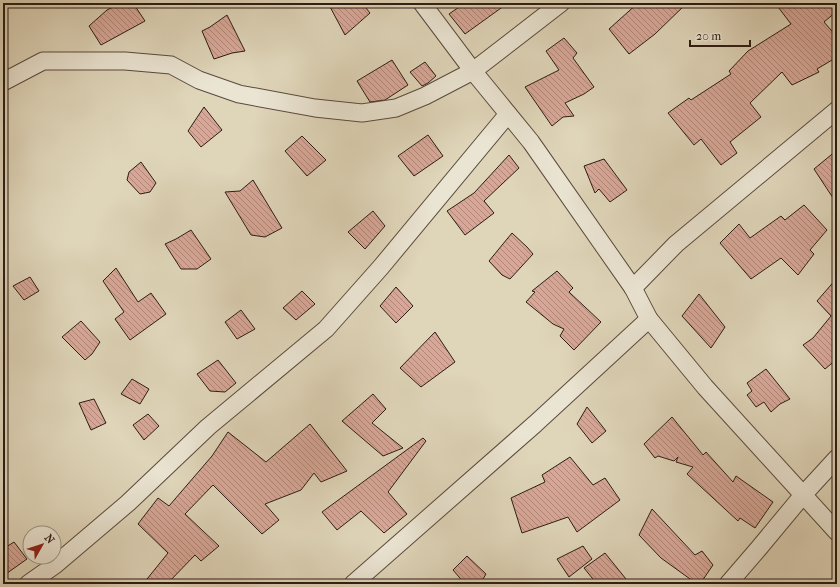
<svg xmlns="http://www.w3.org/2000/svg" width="840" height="587" font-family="'IM FELL French Canon',serif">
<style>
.building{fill:url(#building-back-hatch);stroke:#2d1c14}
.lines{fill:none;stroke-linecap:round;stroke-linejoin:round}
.minor-casing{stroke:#5a4a3d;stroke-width:19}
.minor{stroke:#eae4d2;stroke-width:17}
</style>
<defs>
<pattern id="building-back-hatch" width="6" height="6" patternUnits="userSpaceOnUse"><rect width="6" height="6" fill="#d8a797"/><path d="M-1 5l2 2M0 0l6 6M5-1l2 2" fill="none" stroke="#b0877a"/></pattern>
</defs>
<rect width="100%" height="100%" fill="#dfd5b9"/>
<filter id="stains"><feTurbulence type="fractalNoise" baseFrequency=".005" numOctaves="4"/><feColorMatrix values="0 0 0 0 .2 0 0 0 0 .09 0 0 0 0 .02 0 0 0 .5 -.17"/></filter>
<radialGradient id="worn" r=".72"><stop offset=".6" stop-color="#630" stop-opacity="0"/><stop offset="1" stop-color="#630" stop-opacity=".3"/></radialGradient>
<g class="building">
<polygon points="121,3 133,3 145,21 101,45 89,26 107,10"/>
<polygon points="328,3 362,3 370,13 345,35"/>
<polygon points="465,3 508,3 465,34 449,14"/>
<polygon points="638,3 687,3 655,34 629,54 609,29"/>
<polygon points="775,3 837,3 837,11 824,22 837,37 837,57 817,69 819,72 792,85 782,72 750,103 761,117 730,142 737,153 721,165 701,139 694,145 668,113 689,98 691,100 731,74 729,71 748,51 791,24"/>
<polygon points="227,15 245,51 232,53 214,59 202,31 210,27"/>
<polygon points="564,38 577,53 573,58 594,87 584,94 565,103 574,116 563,117 552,126 525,87 559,70 546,51"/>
<polygon points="392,60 408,85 385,100 370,102 357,81"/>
<polygon points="425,62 436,76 428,83 422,86 410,72"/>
<polygon points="204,107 222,130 201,147 188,131"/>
<polygon points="428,135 443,156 414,176 398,156"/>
<polygon points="302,136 326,160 307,176 285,151"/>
<polygon points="837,150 837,204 814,169"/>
<polygon points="509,155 519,168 484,201 494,213 465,235 447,211 474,193"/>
<polygon points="604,159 627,190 610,202 599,189 595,193 584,166"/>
<polygon points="141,162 156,183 150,192 140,194 127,180 129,172"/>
<polygon points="253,180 282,228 265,237 251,235 225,192 240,191"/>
<polygon points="804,205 827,230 810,250 814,254 798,275 781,258 751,279 720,243 739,224 750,238 781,216 785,220"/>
<polygon points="373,211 385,226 365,249 348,232"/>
<polygon points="191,230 211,259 197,269 181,269 165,244 176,239"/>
<polygon points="512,233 527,247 533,254 510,279 502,275 489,261"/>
<polygon points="116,268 138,302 151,293 166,314 130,340 115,319 124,312 103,281"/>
<polygon points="557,271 573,288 569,292 601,322 574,350 560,336 564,329 553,324 526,302 535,292 532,291"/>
<polygon points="30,277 39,291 24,300 13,286"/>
<polygon points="837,278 837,359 825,369 803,345 813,338 831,316 817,301"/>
<polygon points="396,287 413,306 396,323 380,306"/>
<polygon points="302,291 315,304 296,320 283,308"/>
<polygon points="699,294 725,327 711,348 682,316"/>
<polygon points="241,310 255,329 237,339 225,322"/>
<polygon points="81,321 100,342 92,354 85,360 62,337"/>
<polygon points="435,332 455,362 421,387 400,368"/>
<polygon points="218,360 236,383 225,392 210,391 197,374"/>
<polygon points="766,369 790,399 780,404 771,412 764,402 756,407 747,395 752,391 747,383"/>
<polygon points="132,379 149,389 140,404 121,394"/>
<polygon points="373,394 386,409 372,423 403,448 383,456 342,421"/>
<polygon points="94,399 106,423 91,430 79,403"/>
<polygon points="587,407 606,431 592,443 577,424"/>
<polygon points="148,414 159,426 144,440 133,425"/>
<polygon points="672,417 703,455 706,452 733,482 736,476 773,502 755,528 740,518 738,521 687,474 693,467 676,462 678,457 674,461 658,456 655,458 644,444"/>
<polygon points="310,424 347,471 321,482 314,473 301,490 265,504 279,520 262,534 213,485 185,514 219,546 201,561 195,555 167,584 143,584 168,553 138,524 158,498 169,506 212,456 228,432 266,462"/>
<polygon points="423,438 426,441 388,492 407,514 384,533 361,511 337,530 322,512"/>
<polygon points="570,457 593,485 605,478 620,500 577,532 568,517 522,533 511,498 545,482 542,475"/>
<polygon points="652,509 695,555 702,551 713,565 700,584 697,584 661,558 639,535"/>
<polygon points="14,542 27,559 3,576 3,549"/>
<polygon points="583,546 592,559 569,577 557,559"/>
<polygon points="605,553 630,584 597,584 584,568"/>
<polygon points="467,556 486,574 480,584 465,584 453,570"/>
</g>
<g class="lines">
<g class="minor-casing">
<g id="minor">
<polyline points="422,3 473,71 531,142 633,288"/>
<polyline points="3,82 43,61 125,61 171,65 199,80 239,94 315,108 362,113 396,108 425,96 473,71 561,3"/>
<polyline points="837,110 676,244 633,288 649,319 705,387 837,532"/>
<polyline points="28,584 55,565 128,503 208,427 326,329 381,267 508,114"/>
<polyline points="353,584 535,424 649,319"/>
<polyline points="728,584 759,548 803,495 837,458"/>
</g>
</g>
<use href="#minor" class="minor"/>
</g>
<rect width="840" height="587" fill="none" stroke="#dfd5b9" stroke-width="16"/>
<rect x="4" y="4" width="832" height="579" fill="none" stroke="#2d1c14" stroke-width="2"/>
<rect x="8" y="8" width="824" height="571" fill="none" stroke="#2d1c14"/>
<g transform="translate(42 545) rotate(51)"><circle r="19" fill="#eae4d2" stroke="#9e9486"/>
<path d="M0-3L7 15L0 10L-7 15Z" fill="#8f2418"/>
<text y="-6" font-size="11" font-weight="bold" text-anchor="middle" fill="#2d1c14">N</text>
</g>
<path d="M690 40v6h60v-6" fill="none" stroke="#2d1c14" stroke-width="2"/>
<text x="696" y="40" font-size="12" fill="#2d1c14" stroke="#eae4d2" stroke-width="3" paint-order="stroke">20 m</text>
<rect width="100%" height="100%" filter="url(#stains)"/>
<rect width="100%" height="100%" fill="url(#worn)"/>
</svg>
